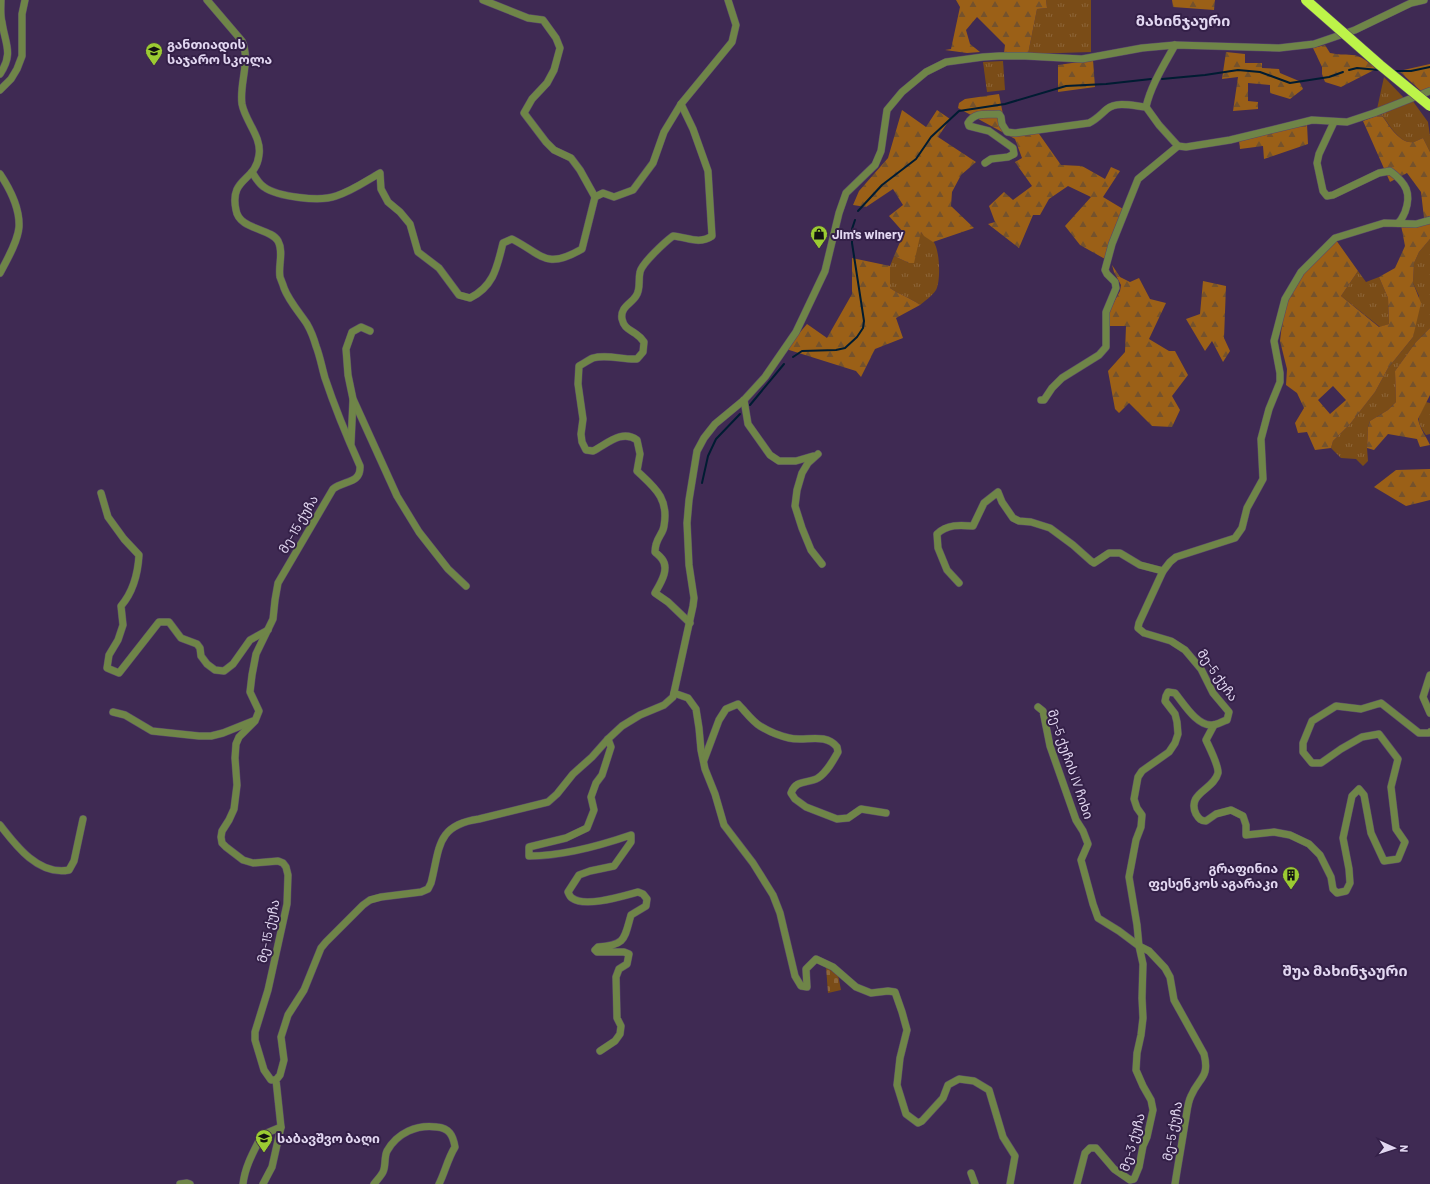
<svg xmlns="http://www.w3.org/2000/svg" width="1430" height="1184" font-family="Barlow,'Noto Sans Georgian',sans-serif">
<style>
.grass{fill:url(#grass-tufts)}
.forest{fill:url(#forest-firs);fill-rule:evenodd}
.cemetery{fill:url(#cemetery-stones)}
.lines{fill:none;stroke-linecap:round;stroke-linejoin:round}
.stream{stroke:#001c32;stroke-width:2}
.minor-casing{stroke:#59466c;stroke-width:8}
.minor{stroke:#6f8548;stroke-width:7}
.highway-bridge-casing{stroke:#59466c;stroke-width:11;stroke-linecap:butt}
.highway-bridge{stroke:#bdf449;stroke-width:10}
.labels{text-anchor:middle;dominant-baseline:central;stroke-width:4;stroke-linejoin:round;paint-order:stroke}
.poi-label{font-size:13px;font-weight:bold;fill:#e2d7f1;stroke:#342048;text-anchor:start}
.street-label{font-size:13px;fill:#e2d7f1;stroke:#342048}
.quarter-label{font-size:15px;font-weight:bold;fill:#e2d7f1;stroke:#342048}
</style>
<defs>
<pattern id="grass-tufts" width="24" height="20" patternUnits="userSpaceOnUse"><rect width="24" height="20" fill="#7a4c17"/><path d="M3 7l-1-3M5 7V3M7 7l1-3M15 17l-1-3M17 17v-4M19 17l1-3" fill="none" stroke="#8d6539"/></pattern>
<pattern id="forest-firs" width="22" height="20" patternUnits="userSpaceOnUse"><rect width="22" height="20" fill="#9b6017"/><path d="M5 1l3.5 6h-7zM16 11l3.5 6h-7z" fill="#74522d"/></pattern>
<pattern id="cemetery-stones" width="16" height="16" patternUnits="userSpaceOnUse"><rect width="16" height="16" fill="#7a4c17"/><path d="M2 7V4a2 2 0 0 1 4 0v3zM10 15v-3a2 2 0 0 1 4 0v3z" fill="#8d6539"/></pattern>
</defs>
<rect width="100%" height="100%" fill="#3f2a53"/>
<g class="grass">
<polygon points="1046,0 1091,0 1091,52 1028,54 1037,9 1047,8"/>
<polygon points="1003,61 1005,90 987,92 983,62"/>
<polygon points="1384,77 1404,98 1377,109"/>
<path d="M 1412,100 L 1428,122 L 1430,136 L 1430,152 L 1423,138 C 1420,139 1417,141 1414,142 C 1400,145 1389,124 1381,114 Z"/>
<path d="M 921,232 C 924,237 929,237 933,241 C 940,249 941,281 936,290 C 932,296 925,301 920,305 C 911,298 900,295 890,288 L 890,266 L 894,256 L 909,263 Z"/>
<polygon points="1430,239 1430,328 1416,342 1395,371 1396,402 1388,410 1370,421 1368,427 1367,448 1368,461 1363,466 1356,459 1341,458 1331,448 1333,441 1350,424 1375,392 1388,368 1413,337 1419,296 1413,283 1414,263 1419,252"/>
<polygon points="1358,271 1366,282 1379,277 1388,298 1389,324 1380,327 1341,296"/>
<path d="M 1426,402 L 1430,403 L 1430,434 L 1426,435 C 1415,419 1418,419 1426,402 Z"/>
</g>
<g class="forest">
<polygon points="956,0 1046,0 1047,8 1037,9 1028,54 1004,53 1005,45 977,17 966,30 970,44 980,52 967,53 945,50 951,49 960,7"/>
<polygon points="1172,0 1215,0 1214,10 1173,7"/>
<path d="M 1325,45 L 1330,53 C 1339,55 1343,54 1352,55 C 1360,55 1370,63 1376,69 L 1341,87 L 1325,82 L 1322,74 L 1322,67 L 1313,48 Z"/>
<polygon points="1226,52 1245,54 1245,63 1262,63 1262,68 1279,69 1280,73 1299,81 1303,89 1290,99 1270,93 1270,85 1248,83 1248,101 1258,102 1258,109 1233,111 1238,77 1222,79"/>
<polygon points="1093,60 1095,87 1058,92 1058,65"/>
<polygon points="1430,64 1430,88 1422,92 1399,71"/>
<polygon points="999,94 1006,130 1037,131 1061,165 1082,166 1105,179 1111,167 1120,171 1103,197 1123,209 1105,259 1080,245 1065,226 1091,197 1068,186 1049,199 1040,215 1033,215 1019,248 988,224 995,222 989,206 1004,192 1013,200 1032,186 1015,162 1022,158 1015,139 958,108 959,103 965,99"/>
<polygon points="902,110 926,127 937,110 950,119 938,137 976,162 961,175 952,192 951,206 974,228 933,242 924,236 921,232 914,263 909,263 894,256 904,233 889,216 903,205 893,189 866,207 853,205 859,191 888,158"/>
<path d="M 1381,114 C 1388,124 1400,145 1414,142 C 1417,141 1420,139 1423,138 L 1430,152 L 1430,216 L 1424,218 L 1421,192 L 1407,173 L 1390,182 L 1363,121 Z"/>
<polygon points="1307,124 1308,144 1264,159 1263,146 1240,149 1239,141"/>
<path d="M 1430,223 L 1430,239 L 1419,252 L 1414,263 L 1413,283 L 1421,303 L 1413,337 L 1388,368 L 1375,392 L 1350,424 L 1333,441 L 1331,448 L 1315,450 L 1307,432 L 1298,433 L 1295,423 L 1304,408 L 1297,393 L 1286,385 L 1287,369 L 1280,341 L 1285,299 L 1303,274 L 1336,240 L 1358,271 L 1341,296 L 1379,327 L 1389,324 L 1388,298 L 1379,277 L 1395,268 L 1405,246 L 1401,225 ZM 1333,386 L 1346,400 L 1330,414 L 1318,400 Z"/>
<path d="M 852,258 L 890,266 L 890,288 C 900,295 911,298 920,305 L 896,318 L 903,338 L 875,349 L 861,377 L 856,371 L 786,349 L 807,324 L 827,338 L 852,294 Z"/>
<polygon points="1112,265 1120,277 1130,282 1139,278 1150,299 1166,303 1149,339 1169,351 1175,351 1188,375 1172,396 1180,410 1172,427 1152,426 1129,403 1119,413 1115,409 1108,371 1125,352 1126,326 1107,326 1108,313 1120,291 1121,285 1114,272"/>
<polygon points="1203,281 1226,286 1224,338 1230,351 1223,362 1212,341 1205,351 1186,319 1200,314"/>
<path d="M 1430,328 L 1430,395 L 1418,419 C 1420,429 1426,436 1430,445 L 1420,447 L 1417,439 L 1388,434 L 1374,450 L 1367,448 L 1368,427 L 1370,421 L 1388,410 L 1396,402 L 1395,371 L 1416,342 Z"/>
<polygon points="1430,469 1430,500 1406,506 1374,487 1396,470"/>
</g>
<polygon class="cemetery" points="826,967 838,975 841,990 828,993"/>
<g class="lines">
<g class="stream">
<polyline points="1349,70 1357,68 1379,70"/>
<polyline points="1393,71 1411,71 1430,67"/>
<polyline points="1162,79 1205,75 1238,70 1260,72 1290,83 1329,77 1343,72"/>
<polyline points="858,211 882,185 916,159 931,137 959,111 1005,104 1066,86 1106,84 1151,79"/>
<polyline points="793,357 802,351 836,350 845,348 857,337 863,328 864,321 852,243 852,229 855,220"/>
<polyline points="750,405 784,364"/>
<polyline points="702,483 708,456 716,439 740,414"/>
</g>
<g class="minor-casing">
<g id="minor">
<path d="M 207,0 L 242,41 C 251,61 239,83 242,104 C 245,121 262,137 259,155 C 256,182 229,177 236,210 C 239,230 271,228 278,241 C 284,252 278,265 280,277 C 281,280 283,284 284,288 C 289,301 299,312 307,324 C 311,331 314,339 316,346 C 320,356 322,368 325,378 C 335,408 347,437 360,466 C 361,484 344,480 333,489 L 278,583 L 275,600 L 273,619 L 256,654 L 252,675 L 250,692 L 259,711 L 255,721 L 239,737 L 236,744 L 235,758 L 237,785 L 234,809 L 229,820 L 222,831 L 221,837 L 222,843 L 226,847 L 243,860 L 253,863 L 278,861 L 283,863 L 286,867 L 288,875 L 287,904 L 268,990 L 255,1032 L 255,1040 L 264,1070 L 271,1080 L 276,1080"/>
<polyline points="483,0 528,18 543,20 556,38 560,48 554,70 547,83 532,99 524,113 546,142 554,150 571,158 580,170 595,197"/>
<path d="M 0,74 C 14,53 5,44 2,22 C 0,15 1,7 1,0"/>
<polyline points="0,90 11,79 17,69 22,56 22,14 25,0"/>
<path d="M 681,104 L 693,129 L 708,171 L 712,236 C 699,245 687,237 673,236 C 665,242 642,263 640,272 C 638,281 641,289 636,296 C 631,304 620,307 622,319 C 624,328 629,329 636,334 C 639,336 642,339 644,342 L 643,352 L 637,359 C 623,360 607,354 593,358 C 588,360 583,364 579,366 L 578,384 L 583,419 L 581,434 L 582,442 L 586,450 L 593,451 C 607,444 622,429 637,440 L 640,454 L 637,471 C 655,488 669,498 664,526 C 663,535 655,538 655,552 C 657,554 660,556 662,559 C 670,569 660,584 655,593 L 668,602 L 690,623"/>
<path d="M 1146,107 C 1151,85 1164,65 1175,45"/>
<path d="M 1334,122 L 1319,154 L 1317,163 L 1323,191 L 1327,196 L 1333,195 L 1379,173 L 1390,171 C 1406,183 1412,193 1405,212 C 1403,216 1402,220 1398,223"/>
<path d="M 985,163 L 991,159 L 1008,157 L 1014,154 L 1013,148 L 989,131 L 969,126 L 968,123 C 975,111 987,115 999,114 L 1001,117 L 1002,124 L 1007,132 L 1015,133 L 1089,123 C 1097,119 1101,114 1107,109 C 1117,101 1134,106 1146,107 L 1159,125 L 1178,146 L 1186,147 L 1230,140 L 1312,120 L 1347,122 L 1374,113 L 1430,91"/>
<path d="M 252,172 C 255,177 259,184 264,187 C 278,197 320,202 336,196 C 352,191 366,181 380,173 L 381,189 L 388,202 L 400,212 L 410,224 L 418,252 L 439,268 L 459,295 L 470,298 C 494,286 497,267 503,243 L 512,239 C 543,255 546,270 582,249 L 595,197 L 603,193 L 614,197 L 633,190 L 653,163 L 664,132 L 681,104 L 732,42 L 736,25 L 728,0"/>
<path d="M 0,174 C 10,189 20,208 19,227 C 18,241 7,260 0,273"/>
<polyline points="370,331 361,327 352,332 346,349 348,375 353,399 397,496 419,532 448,569 466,586"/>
<polyline points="744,400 748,424 770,455 779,461 796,461 813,456"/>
<polyline points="1041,400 1044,400 1052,388 1062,378 1099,355 1106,347 1106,312 1116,288 1115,282 1107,274 1105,270 1112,244 1138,179 1178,146"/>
<polyline points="351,443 353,400"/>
<polyline points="818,454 808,463 802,473 797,490 795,506 802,528 811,550 822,564"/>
<path d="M 101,493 L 108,517 L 124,539 L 139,555 C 138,573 133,592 121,606 L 123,625 L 118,640 L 109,655 L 107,668 L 119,673 L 159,622 L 169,622 L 181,638 L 197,644 L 200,648 L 201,656 L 207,664 L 215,670 L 224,671 L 233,664 L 250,640 L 268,630"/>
<path d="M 959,583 L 947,570 L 938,548 L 937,534 C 947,524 960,525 973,526 L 984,503 L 998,492 L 1002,502 L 1013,518 L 1019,521 L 1031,522 L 1050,528 L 1073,545 L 1091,561 L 1094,563 L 1109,553 L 1120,553 L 1140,565 L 1163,571"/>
<polyline points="1430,675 1423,697 1430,713"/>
<polyline points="674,693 688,698 696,709 699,728 701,750 705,769 715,794 724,825 753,863 773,895 780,913 795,976 801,986 807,987 806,969 816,959 833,967 856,987 871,993 888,991 895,992 902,1012 907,1030 900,1058 897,1085 906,1114 918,1123 922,1121 943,1098 948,1085 959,1079 974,1081 989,1090 1003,1137 1015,1156 1010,1184"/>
<path d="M 1038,707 L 1043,711 L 1050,746 L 1076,820 L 1083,831 L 1088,844 L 1081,860 L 1093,904 L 1098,918 L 1119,931 L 1139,946 L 1149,951 L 1165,968 L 1170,977 L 1174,1000 L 1204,1054 C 1210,1078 1199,1077 1191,1096 C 1187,1104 1187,1114 1185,1123 C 1182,1143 1178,1164 1175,1184"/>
<polyline points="113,712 125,715 152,731 199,736 211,736 223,733 253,721"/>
<path d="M 1214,725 L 1206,740 C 1209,747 1219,766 1218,773 C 1214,790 1186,793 1196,814 C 1199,819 1201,821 1206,821 L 1216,814 L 1231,810 L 1243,816 L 1246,825 L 1246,835 L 1274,832 L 1290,835 L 1309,844 L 1320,855 L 1331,877 L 1333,889 L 1337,893 L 1346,891 L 1350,883 L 1349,869 L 1343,838 L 1352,796 L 1359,789 L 1364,795 L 1371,833 L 1384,861 L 1398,859 L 1405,842 L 1396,829 L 1391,787 L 1398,759 L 1379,734 L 1362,737 L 1341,749 L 1321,763 L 1312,763 L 1303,752 L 1303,743 L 1312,721 L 1336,706 L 1361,709 L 1381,703 L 1419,733 L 1429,733 L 1430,732"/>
<path d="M 704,760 L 719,720 L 726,709 L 738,704 C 745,711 752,721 760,726 C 768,731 780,736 789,738 C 805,742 825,732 837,747 L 838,752 C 833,761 827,772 818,778 C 807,784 796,779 791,793 L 795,799 L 806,807 L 837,819 L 848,818 L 861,809 L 886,813"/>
<path d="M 0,825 C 16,846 39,876 69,870 L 74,861 L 83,819"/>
<path d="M 600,1051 L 615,1041 L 620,1034 L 621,1026 L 617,1018 L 616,977 L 619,969 L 627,964 L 629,954 L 624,952 L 597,952 L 595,950 L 598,947 C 626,945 624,939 631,915 L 646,906 L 647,899 L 643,894 L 638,892 C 623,896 585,908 572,898 C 570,897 569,894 568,892 L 579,875 L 590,871 L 614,866 L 631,842 L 631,835 C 599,846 563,856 529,856 L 529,847 L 566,838 L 587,828 L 594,810 L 591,797 L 596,783 L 602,775 L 611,747 L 608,739"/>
<polyline points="971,1173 975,1184"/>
<polyline points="180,1184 187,1183 190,1184"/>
<path d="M 243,1184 C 245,1166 254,1151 262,1135 L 281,1127"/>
<path d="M 263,1184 L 272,1167 L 281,1127 L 276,1080 L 280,1075 L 284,1060 L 281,1037 L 288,1015 L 304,990 L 321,948 L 326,942 L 363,905 L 370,900 L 381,897 L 421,892 L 428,889 L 431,883 C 440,848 436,825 479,819 L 548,802 L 557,794 L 573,774 L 592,757 L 608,739 L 622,726 L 640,715 L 664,705 L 673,697 L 693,606 L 694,598 L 689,565 L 687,523 L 689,500 L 697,451 L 704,438 L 715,424 L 744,400 L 765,377 L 796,332 L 825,271 L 839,213 L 846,193 L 875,165 L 881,151 L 887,110 L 902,92 L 926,72 L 946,62 L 983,57 L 999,56 L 1025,56 L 1082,59 L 1142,48 L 1175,45 L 1279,48 L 1314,44 L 1355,30 L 1411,3 L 1424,0"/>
<path d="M 374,1184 C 377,1180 381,1176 383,1172 C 386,1166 384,1157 387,1151 C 397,1133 417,1124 437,1127 C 449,1128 453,1135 455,1147 C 448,1158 445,1172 439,1184"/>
<path d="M 1077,1184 L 1085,1153 L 1090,1148 L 1096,1148 L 1114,1169 L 1130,1180 L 1134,1179 L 1139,1167 L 1143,1146 L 1147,1137 L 1153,1110 L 1151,1100 L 1143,1086 L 1136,1070 L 1137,1053 L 1141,1035 L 1143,1018 L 1142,998 L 1143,964 L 1139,946 L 1137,925 L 1129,877 L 1136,840 L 1141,827 L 1142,815 L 1137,808 L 1134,799 L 1138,777 L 1142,771 L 1169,752 L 1175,743 L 1178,734 L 1177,722 L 1175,714 L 1165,701 L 1166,696 L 1168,692 L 1175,693 C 1184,704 1197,726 1212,725 C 1217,725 1223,721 1227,720 L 1229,712 L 1213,693 L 1201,669 L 1185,650 L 1171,641 L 1144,633 L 1138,628 L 1139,623 L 1163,571 L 1170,562 L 1176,557 L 1235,538 L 1242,528 L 1247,508 L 1263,479 L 1261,439 L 1269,409 L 1280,382 L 1280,373 L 1274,341 L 1285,299 L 1301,272 L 1335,238 L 1384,223 L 1416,224 L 1430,220"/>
</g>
</g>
<use href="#minor" class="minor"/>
<g class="highway-bridge-casing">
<polyline id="highway-bridge" points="1306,0 1380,65 1430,106"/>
</g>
<use href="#highway-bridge" class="highway-bridge"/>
</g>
<defs>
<g id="school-pin" transform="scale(0.9)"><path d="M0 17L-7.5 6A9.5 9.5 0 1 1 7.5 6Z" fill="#9bcb32" stroke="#342048"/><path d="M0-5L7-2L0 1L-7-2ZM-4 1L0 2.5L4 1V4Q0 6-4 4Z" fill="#111"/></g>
<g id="shop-pin" transform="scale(0.9)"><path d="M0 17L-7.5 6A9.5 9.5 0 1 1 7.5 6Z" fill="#9bcb32" stroke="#342048"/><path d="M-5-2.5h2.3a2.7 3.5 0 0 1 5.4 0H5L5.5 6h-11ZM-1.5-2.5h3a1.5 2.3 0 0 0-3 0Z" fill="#111"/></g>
<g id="building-pin" transform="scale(0.9)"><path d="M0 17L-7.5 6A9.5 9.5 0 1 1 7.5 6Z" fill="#9bcb32" stroke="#342048"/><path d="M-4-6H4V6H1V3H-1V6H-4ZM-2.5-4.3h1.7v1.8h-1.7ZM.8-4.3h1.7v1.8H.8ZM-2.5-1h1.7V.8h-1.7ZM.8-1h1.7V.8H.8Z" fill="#111"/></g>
</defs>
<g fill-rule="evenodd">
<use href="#school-pin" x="154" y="51"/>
<use href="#shop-pin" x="819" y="234"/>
<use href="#building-pin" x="1291" y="875"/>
<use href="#school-pin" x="264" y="1138"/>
</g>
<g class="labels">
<g class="poi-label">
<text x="167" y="44">განთიადის<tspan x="167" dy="15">საჯარო სკოლა</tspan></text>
<text x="832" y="234">Jim's winery</text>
<text x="1278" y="868" text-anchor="end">გრაფინია<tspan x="1278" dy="15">ფესენკოს აგარაკი</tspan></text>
<text x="277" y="1138">საბავშვო ბაღი</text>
</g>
<g class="street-label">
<text transform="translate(298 524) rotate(-60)">მე-15 ქუჩა</text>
<text transform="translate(1218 675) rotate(55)">მე-5 ქუჩა</text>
<text transform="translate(1071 764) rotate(71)">მე-5 ქუჩის IV ჩიხი</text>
<text transform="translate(268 931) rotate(-78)">მე-15 ქუჩა</text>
<text transform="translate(1172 1131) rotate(-80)">მე-5 ქუჩა</text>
<text transform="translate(1132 1142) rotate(-74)">მე-3 ქუჩა</text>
</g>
<g class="quarter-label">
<text x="1183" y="20">მახინჯაური</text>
<text x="1345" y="970">შუა მახინჯაური</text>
</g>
</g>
<g transform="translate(1394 1148) rotate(93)" stroke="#342048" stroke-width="3" paint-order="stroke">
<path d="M0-3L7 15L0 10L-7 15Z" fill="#e2d7f1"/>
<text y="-6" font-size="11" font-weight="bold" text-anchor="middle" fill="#e2d7f1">N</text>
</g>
</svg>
